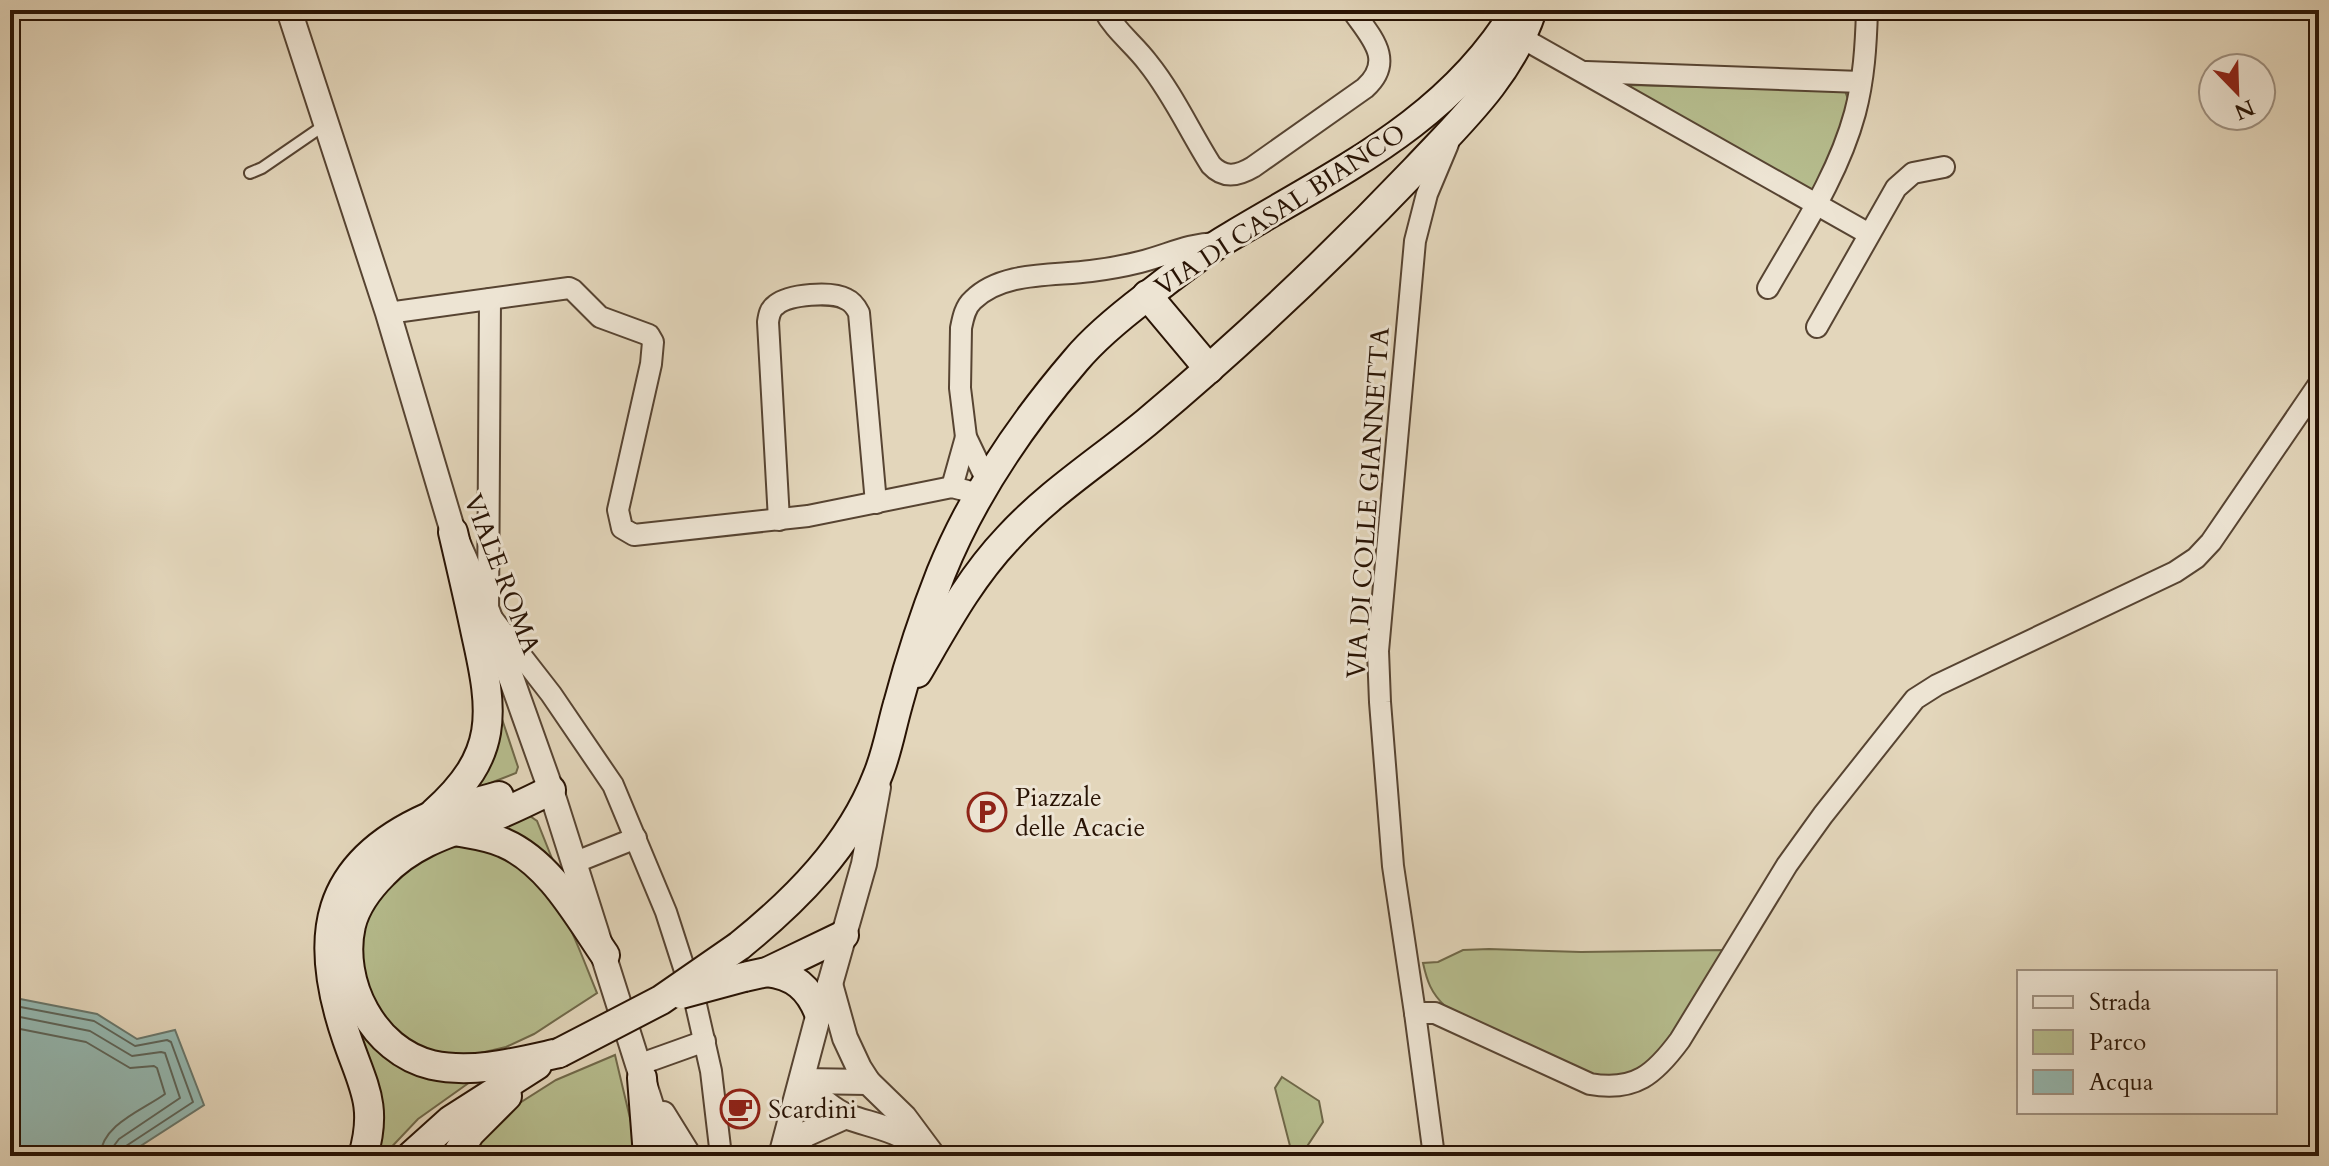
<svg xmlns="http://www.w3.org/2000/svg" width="2329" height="1166" font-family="Cardo,serif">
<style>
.green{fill:#b6bd8e;stroke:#6f6849;stroke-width:2}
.water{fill:#95b9b2;stroke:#69776c;stroke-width:2}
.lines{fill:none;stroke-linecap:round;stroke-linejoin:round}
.shore{stroke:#5e665b;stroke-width:2}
.service-casing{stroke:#574432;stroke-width:14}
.minor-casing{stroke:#574432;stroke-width:24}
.tertiary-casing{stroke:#574432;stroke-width:28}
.secondary-casing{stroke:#281304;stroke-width:32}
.service{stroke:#ede4d3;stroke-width:10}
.minor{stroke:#ede4d3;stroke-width:20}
.tertiary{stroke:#ede4d3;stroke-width:24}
.secondary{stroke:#ede4d3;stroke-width:28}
.secondary-bridge-casing{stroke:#281304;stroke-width:32;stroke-linecap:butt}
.secondary-bridge{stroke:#ede4d3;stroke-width:28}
.labels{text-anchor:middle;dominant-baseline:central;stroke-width:6;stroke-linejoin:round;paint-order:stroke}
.street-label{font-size:26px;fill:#281304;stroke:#ede4d3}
.poi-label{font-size:26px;fill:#281304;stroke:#ede4d3;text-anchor:start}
</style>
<rect width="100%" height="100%" fill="#e3d6bb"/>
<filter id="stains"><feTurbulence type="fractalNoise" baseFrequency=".0025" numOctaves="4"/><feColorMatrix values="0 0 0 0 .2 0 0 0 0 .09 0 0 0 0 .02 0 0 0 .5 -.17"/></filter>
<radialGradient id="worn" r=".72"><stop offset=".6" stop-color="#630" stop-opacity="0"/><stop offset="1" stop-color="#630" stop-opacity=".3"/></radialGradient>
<g class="green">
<polygon points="1631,85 1845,91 1849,102 1843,124 1815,192 1805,194 1631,94"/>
<polygon points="503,722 518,767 516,773 475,789 492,754"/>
<polygon points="527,814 537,821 555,866 488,829"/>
<path d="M 476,845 C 497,855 523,864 541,881 C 564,904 584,962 597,993 L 534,1034 L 506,1047 L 472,1055 L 429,1053 L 396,1036 L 366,1004 L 360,919 L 386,879 L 428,850 Z"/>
<path d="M 1489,949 L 1581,952 L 1725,950 L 1661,1055 L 1648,1069 L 1600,1080 L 1445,1006 C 1431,993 1427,981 1423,963 L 1438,962 L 1463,950 Z"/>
<polygon points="345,999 367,1035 477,1077 418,1119 383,1156 369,1156"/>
<polygon points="615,1055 639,1156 467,1156 499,1116 556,1080"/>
<polygon points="1282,1077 1319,1101 1323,1122 1302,1154 1290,1146 1275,1088"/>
</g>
<polygon class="water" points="10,997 97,1014 137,1039 175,1030 204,1105 125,1156 10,1156"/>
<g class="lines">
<g class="shore">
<polyline points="10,1005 94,1021 135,1046 167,1040 171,1042 193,1102 126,1146 122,1156"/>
<polyline points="10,1015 90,1031 132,1056 161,1052 165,1053 180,1098 119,1139 113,1147 112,1156"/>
<path d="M 10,1027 L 86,1042 L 130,1068 L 154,1066 L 157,1068 L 165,1094 C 143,1110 102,1124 100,1156"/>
</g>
<g class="service-casing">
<polyline id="service" points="250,173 262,168 326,124"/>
</g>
<g class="minor-casing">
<g id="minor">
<path d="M 1104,10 C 1115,31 1134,44 1148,63 C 1173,94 1190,132 1211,165 C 1224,179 1238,176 1253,167 L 1365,88 C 1396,60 1370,36 1352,10"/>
<polyline points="1522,38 1869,234"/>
<polyline points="1586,72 1861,82"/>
<path d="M 1448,144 L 1427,194 L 1415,241 L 1378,651 L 1380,702 L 1393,866 L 1415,1013 L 1435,1013 L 1590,1084 C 1635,1092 1655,1074 1680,1040 L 1787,865 L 1823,815 L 1915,699 L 1937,685 L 2175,572 L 2196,558 L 2211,542 L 2319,384"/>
<path d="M 1768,288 C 1800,232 1838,176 1855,113 C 1864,79 1866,45 1867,10"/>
<polyline points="490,299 488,613 551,694 613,785 666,912 696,1005 711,1071 721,1156"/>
<polyline points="388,313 569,288 573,290 600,317 649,335 653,342 651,364 618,510 622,528 634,535 808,516 952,487 979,494"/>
<polyline points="1817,327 1896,188 1913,173 1944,167"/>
<path d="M 987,481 L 966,437 L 960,388 L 961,328 C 963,318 965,307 973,300 C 1002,271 1054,276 1091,271 C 1107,269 1124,266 1140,262 C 1168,255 1187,244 1217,243"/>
<polyline points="952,487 966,437"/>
<path d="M 779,520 L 768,322 C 769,315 770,309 776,305 C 789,294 832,291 846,299 C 853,302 856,307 859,313 L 876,503"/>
<polyline points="576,862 636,838"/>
<polyline points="1415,1013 1434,1156"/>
<polyline points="638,1065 705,1041"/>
</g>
</g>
<g class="tertiary-casing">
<g id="tertiary">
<polyline points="289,10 388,313 453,532 488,613 551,790 667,1156"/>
<polyline points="830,984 845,1038 859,1068 868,1082 904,1117 933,1156"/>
<path d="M 802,1081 C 815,1095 830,1110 848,1117 C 874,1126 898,1129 920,1147"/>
<polyline points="802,1081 868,1082"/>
<polyline points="663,1114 689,1156"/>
<polyline points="782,1153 806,1134 846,1116"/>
<polyline points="781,1156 819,1013 830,984 864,864 878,787"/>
</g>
</g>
<g class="secondary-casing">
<g id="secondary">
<polyline points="1147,295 1209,369"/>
<path d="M 917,673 C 945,625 970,578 1008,538 C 1049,493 1101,460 1147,422 C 1241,343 1331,258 1416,169 C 1461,121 1511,75 1532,10"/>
<path d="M 551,790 C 531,800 511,810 490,818 C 451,832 412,843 383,874 C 368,889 356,905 351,925 C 338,982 373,1051 432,1065 C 473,1074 518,1062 559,1053"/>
<path d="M 434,813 C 499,755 494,714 476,634 C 469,600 461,566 453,532"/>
<path d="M 455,831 C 471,834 489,836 504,843 C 550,863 578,916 605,955"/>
<path d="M 739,946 C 796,900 850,846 877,777 C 887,754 891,728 898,704 C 910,659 924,616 941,573 C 973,494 1021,424 1076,360 C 1096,336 1121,316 1146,297 C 1174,275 1202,253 1233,235 C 1340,171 1449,121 1516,10"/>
<path d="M 767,972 C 794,975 809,988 819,1013"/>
<polyline points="744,977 767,972 844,935"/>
<polyline points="642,1078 648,1156"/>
<path d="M 363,1156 C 378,1105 363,1086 347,1039 C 312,937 323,864 429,817 C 451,808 476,803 499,796"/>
<polyline points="411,1156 451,1120 537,1065"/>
<polyline points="456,1156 470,1133 507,1096"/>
</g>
</g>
<use href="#service" class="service"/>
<use href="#minor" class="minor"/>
<use href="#tertiary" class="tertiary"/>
<use href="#secondary" class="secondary"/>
<g class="secondary-bridge-casing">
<g id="secondary-bridge">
<polyline points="681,994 744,977"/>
<polyline points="559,1053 661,1000 739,946"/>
</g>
</g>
<use href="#secondary-bridge" class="secondary-bridge"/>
</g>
<defs>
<g id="parking-ring" transform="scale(2)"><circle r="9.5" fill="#ede4d3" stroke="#8f2418" stroke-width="1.5"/><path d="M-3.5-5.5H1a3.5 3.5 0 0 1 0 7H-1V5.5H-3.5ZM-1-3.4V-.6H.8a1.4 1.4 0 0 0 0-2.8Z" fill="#8f2418"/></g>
<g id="cafe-ring" transform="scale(2)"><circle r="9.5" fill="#ede4d3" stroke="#8f2418" stroke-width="1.5"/><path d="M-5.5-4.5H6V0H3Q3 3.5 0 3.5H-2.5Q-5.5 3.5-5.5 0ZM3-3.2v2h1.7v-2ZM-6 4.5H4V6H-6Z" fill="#8f2418"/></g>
</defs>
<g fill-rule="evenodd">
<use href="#parking-ring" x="987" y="812"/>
<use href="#cafe-ring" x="740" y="1109"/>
</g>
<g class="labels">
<g class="street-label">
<text transform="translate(1280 210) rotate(-33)">VIA DI CASAL BIANCO</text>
<text transform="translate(1368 503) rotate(-86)">VIA DI COLLE GIANNETTA</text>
<text transform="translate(502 574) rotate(69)">VIALE ROMA</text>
</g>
<g class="poi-label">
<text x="1015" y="797">Piazzale<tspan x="1015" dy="30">delle Acacie</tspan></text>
<text x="768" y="1109">Scardini</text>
</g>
</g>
<rect width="2329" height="1166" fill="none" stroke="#e3d6bb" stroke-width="40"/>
<rect x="12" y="12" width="2305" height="1142" fill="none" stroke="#281304" stroke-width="4"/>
<rect x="20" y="20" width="2289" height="1126" fill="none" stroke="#281304" stroke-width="2"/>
<rect x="2017" y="970" width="260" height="144" fill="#ede4d3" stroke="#9e9080" stroke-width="2"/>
<rect x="2033" y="996" width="40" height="12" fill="#ede4d3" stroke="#9e9080" stroke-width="2"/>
<text x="2089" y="1010" font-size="24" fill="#281304">Strada</text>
<rect x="2033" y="1030" width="40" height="24" fill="#b6bd8e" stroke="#9e9080" stroke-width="2"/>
<text x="2089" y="1050" font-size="24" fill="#281304">Parco</text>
<rect x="2033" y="1070" width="40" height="24" fill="#95b9b2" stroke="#9e9080" stroke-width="2"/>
<text x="2089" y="1090" font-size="24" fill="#281304">Acqua</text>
<g transform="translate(2237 92) rotate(157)"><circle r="38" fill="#ede4d3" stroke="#9e9080" stroke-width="2"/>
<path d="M0-6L14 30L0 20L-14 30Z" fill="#8f2418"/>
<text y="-12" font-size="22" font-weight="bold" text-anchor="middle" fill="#281304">N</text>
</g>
<rect width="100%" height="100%" filter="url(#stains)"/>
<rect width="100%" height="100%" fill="url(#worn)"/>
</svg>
